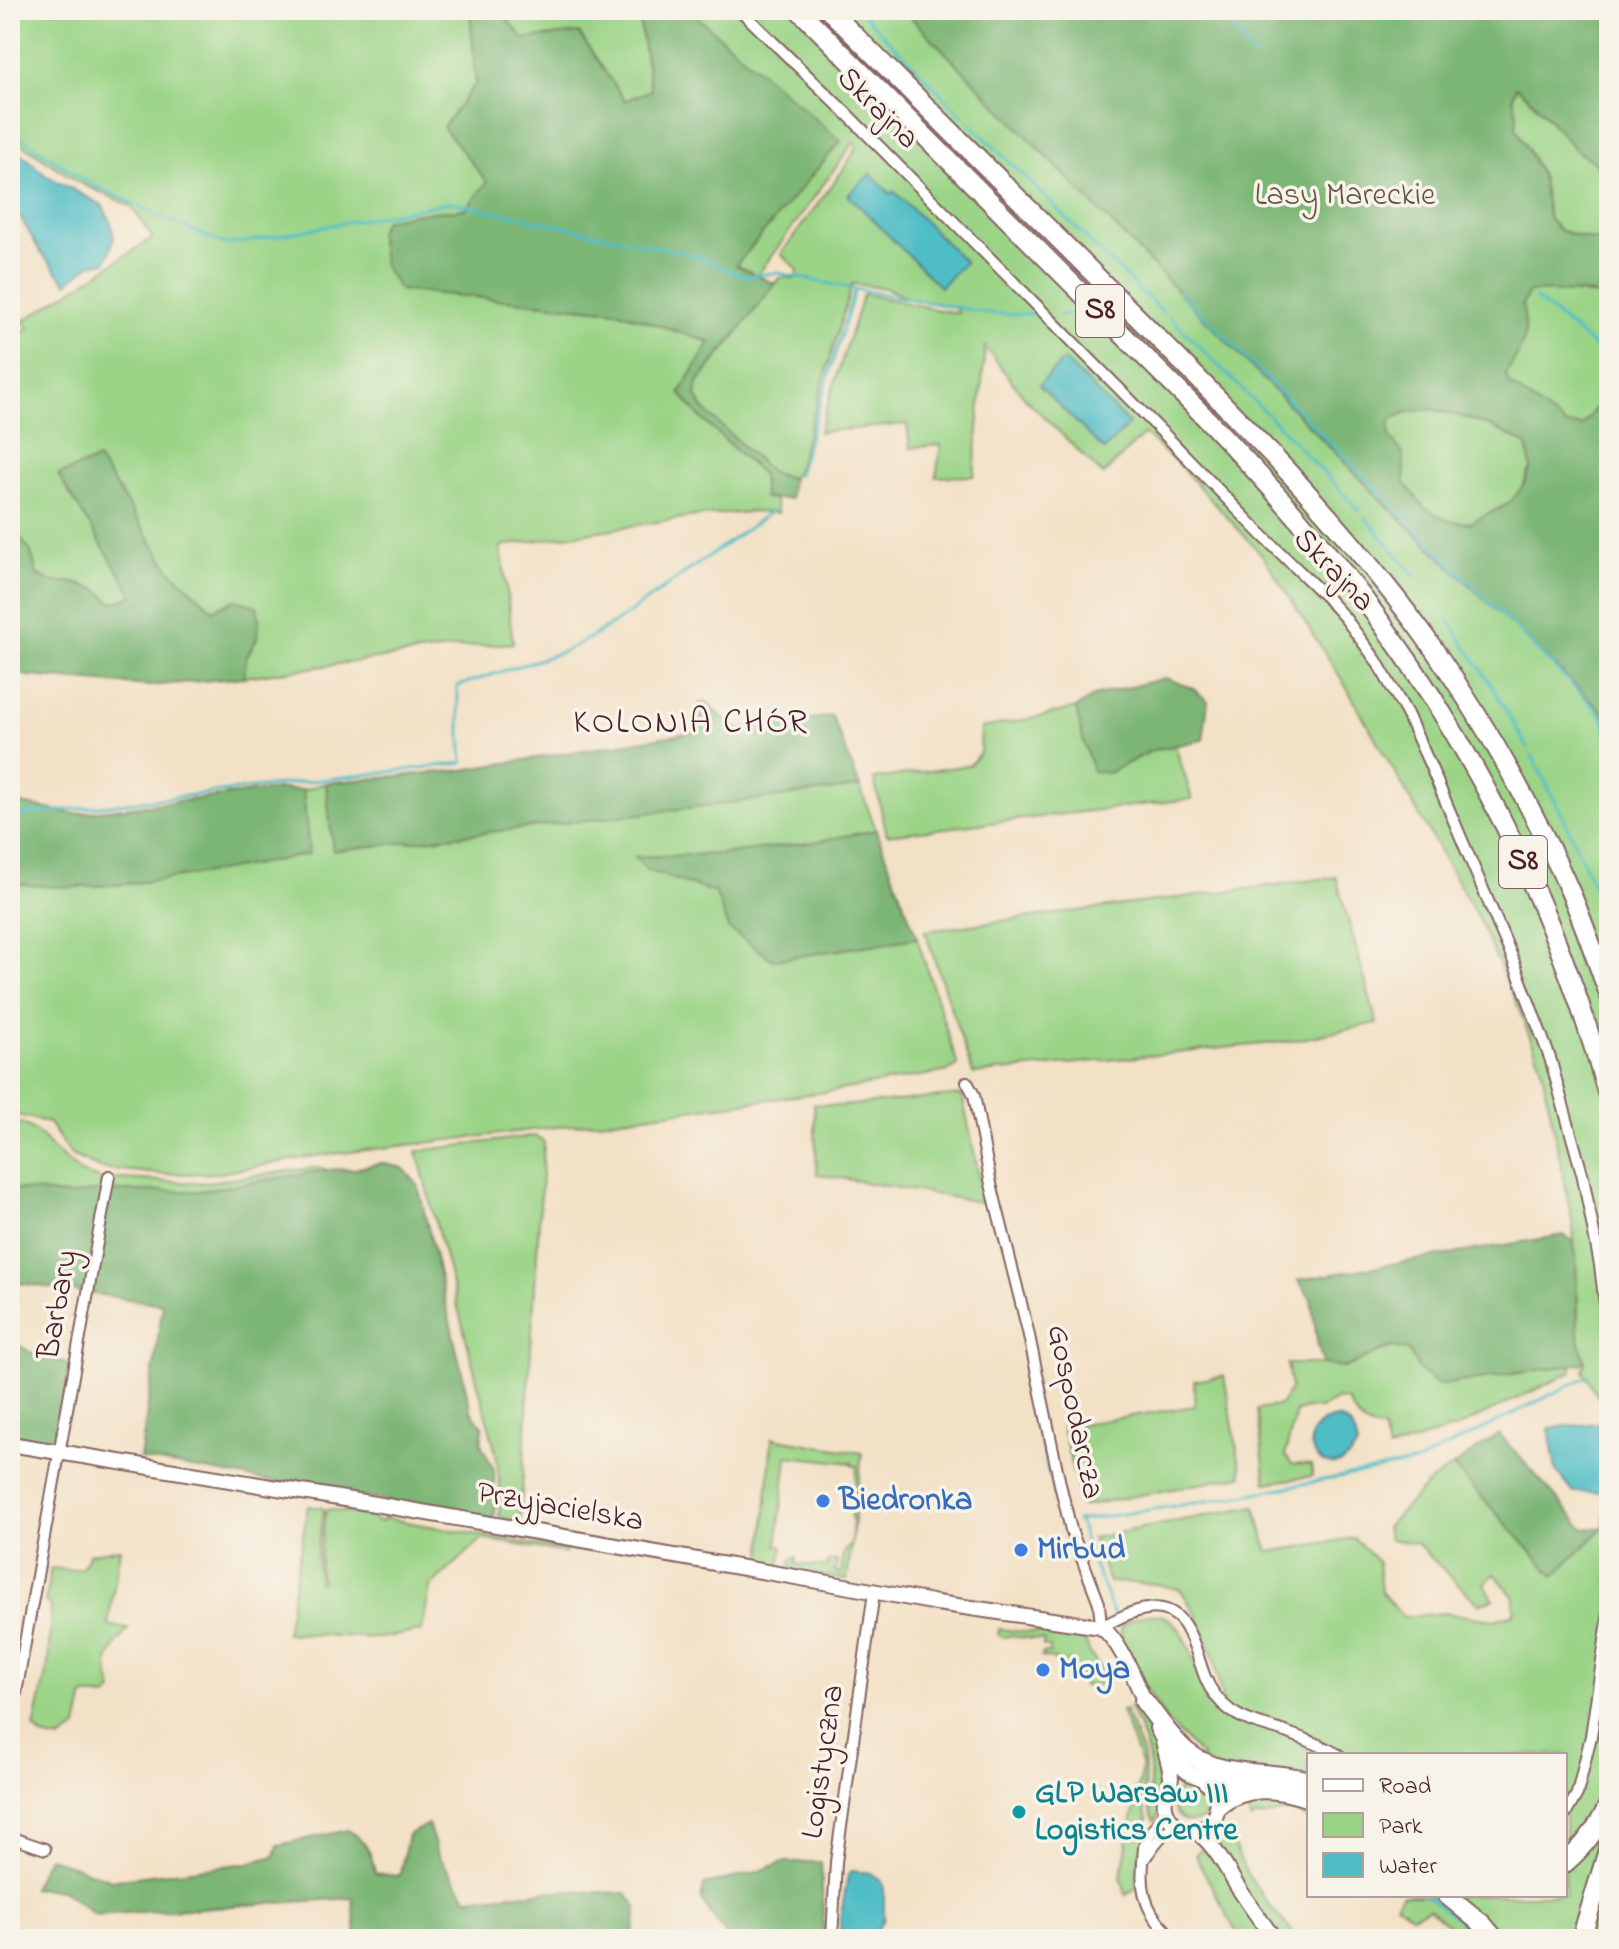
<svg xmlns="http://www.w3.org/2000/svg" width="1619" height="1949" font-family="'Indie Flower',sans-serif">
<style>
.green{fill:#9bd487;stroke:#727a59;stroke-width:2}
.forest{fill:#7cb674;stroke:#636a50;stroke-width:2;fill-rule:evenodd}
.water{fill:#4fbdc6;stroke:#4c6e78;stroke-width:2}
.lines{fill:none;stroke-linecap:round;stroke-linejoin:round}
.stream{stroke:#4fbdc6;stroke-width:3}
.street-casing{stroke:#856361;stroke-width:14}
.secondary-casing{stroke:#856361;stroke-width:18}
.highway-casing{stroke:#856361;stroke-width:22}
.street{stroke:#fff;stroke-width:10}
.secondary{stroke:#fff;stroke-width:14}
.highway{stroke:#fff;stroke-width:18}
.shop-dot{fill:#3f7fe0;stroke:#f7f3e8;stroke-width:3}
.culture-dot{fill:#0f9aa8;stroke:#f7f3e8;stroke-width:3}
.labels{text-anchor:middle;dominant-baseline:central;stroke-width:7;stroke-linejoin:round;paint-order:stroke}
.shield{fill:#f7f3e8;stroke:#7e5f64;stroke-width:2}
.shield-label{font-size:30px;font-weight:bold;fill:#4a1f2b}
.street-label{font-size:32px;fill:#4a1f2b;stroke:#f7f3e8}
.park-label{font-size:32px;fill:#625547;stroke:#f7f3e8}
.shop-label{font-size:32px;font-weight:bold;fill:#366cbe;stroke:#f7f3e8;text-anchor:start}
.culture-label{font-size:32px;font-weight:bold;fill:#0d838f;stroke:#f7f3e8;text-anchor:start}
.neighbourhood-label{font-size:34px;letter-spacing:2px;fill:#4a1f2b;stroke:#f7f3e8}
</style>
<rect width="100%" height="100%" fill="#f7f3e8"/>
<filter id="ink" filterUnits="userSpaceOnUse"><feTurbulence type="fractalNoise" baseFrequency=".0125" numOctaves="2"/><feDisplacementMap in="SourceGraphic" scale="16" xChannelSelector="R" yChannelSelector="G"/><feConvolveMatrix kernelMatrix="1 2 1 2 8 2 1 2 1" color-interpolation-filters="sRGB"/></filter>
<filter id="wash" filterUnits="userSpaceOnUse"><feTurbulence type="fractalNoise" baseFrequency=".006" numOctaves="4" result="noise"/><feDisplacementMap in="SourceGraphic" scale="32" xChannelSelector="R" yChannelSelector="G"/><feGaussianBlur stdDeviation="1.8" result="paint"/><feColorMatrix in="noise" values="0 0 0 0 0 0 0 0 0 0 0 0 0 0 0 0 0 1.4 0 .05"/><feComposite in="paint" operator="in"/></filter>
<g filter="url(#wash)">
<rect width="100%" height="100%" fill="#f3e1c6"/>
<g class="green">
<polygon points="10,10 470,11 476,84 443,127 488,182 466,209 414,214 400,290 617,311 711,343 680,393 699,416 762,475 764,498 774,499 778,513 751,512 696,516 501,546 513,643 454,648 244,677 246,658 257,638 235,600 213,610 170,570 98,460 59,475 134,596 113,603 98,590 70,582 53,582 37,574 31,552 10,524 10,325 18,336 29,328 19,318 25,320 153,238 131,206 80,183 10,136"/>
<polygon points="499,10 619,10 640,23 651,90 625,101 579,33 524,39"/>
<path d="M 689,10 L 904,10 L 1387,506 L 1604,713 L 1609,728 L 1609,1939 L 1465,1939 L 1429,1909 L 1412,1916 L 1396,1904 L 1402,1895 L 1565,1895 L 1565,1755 L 1309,1755 L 1309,1820 L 1293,1811 L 1255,1818 L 1250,1820 L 1240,1776 L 1224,1780 L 1184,1764 L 1203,1758 L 1166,1720 L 1136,1671 L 1121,1640 L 1121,1628 C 1127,1621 1134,1618 1143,1616 C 1185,1606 1190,1657 1202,1684 C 1208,1695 1216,1706 1225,1714 L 1214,1659 L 1198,1617 L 1181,1590 L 1156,1584 L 1109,1582 L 1092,1538 L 1255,1506 L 1268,1552 L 1354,1538 L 1378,1562 L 1381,1592 L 1403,1617 L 1445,1613 L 1494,1620 L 1514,1614 L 1514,1597 L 1495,1574 L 1484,1583 L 1493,1599 L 1479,1604 L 1416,1543 L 1389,1539 L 1386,1527 L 1431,1481 L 1453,1466 L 1554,1576 L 1604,1527 L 1607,1411 L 1583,1371 L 1585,1363 L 1578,1334 L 1578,1303 L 1573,1225 L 1541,1065 L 1516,1002 L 1478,918 L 1341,678 L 1263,556 L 1177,463 L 1144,434 L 1103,475 L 1025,398 L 985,347 L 974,476 L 936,477 L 941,445 L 910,448 L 907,424 L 819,432 L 863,294 C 895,299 926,309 958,313 L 955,308 L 904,297 L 886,288 L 852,284 L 798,467 L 792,478 L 772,473 L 702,408 L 696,395 L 698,382 L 727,347 L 779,278 L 795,278 L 798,270 L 781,254 L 843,170 L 857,147 L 854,142 L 757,276 L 736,266 L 699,20 Z"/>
<path d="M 1516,86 C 1539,106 1555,128 1576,150 C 1582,156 1591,158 1596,164 C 1608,181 1615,226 1599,240 L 1592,240 L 1561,231 L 1549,220 L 1541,175 L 1516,128 L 1517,115 L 1513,97 Z"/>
<path d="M 1552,291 C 1568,294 1584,292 1600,296 L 1605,303 L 1603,324 L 1607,332 L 1605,378 L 1598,405 L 1582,426 L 1566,425 L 1508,384 L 1506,374 C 1521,351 1529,333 1522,305 L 1529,292 Z"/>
<path d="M 1430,409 C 1467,416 1494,426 1527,445 L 1531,468 L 1524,484 L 1510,503 L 1470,523 L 1448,521 L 1425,508 L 1405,483 L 1403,454 L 1390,437 L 1390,419 L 1407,412 Z"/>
<polygon points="1076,708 1083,740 1108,773 1153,750 1175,745 1192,799 887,835 874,779 969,765 980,753 981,728 1034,718"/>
<polygon points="326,783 333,851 860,787 876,830 809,843 720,854 636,857 647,870 716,893 728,928 773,960 917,938 958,1066 949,1071 833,1091 622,1119 308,1157 220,1173 161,1174 100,1168 71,1155 49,1123 10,1113 10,883 74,887 130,884 308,854 303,790"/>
<polygon points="1336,877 1377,1023 1292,1041 973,1074 925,931"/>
<polygon points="962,1095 985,1203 817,1174 814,1104 841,1106"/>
<polygon points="10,1122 24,1124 38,1133 52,1148 81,1173 102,1180 124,1179 199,1183 319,1167 327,1170 354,1169 327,1171 199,1191 96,1191 71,1196 10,1188"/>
<polygon points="535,1136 544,1142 520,1522 499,1517 501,1492 496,1453 417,1151"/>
<path d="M 1392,1347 L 1409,1350 L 1419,1370 L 1439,1385 L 1572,1365 L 1572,1372 L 1456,1428 L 1388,1450 L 1383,1429 C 1362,1428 1357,1419 1348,1401 L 1337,1399 L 1320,1409 L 1306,1408 L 1296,1411 L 1285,1455 L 1292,1464 L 1311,1465 L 1313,1476 L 1266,1483 L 1257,1409 L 1280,1405 L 1291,1388 L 1287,1364 L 1323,1364 L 1344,1368 Z"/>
<polygon points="1224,1376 1242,1476 1082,1506 1062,1427 1195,1406 1194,1381"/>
<polygon points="772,1438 862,1453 847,1580 794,1571 790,1565 791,1559 797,1557 796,1564 827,1567 828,1560 837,1561 835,1572 841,1573 843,1553 851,1544 853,1520 851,1519 857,1466 852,1465 852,1463 787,1456 777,1545 783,1547 780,1565 776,1568 727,1559 724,1557 723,1551 725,1554 762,1560"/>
<polygon points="308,1506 323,1508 324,1510 317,1551 318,1583 323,1582 323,1580 320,1580 320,1551 326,1511 328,1509 374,1517 376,1521 382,1522 383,1518 566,1550 566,1553 482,1539 430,1587 422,1631 380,1638 286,1633"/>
<path d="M 120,1548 L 108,1625 L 128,1629 C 109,1655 102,1657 113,1691 L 107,1697 L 84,1695 L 77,1728 L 60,1740 L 42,1736 L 34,1728 L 48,1664 L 51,1606 L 45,1601 L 51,1568 L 69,1570 L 82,1568 L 89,1554 Z"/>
<polygon points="999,1629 1024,1632 1058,1633 1081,1637 1085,1640 1090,1654 1110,1680 1097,1685 1083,1686 1085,1677 1072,1674 1074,1662 1068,1661 1066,1669 1056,1665 1057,1660 1041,1657 1042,1653 1050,1653 1050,1647 1043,1646 1044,1640 1009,1636 1002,1637 998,1634"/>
<path d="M 1137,1705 L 1142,1708 C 1150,1726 1166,1755 1167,1773 C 1168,1788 1161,1809 1155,1822 C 1144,1805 1152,1786 1150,1767 C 1148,1745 1138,1727 1130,1707 Z"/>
<polygon points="1125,1710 1142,1753 1145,1769 1144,1808 1147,1819 1147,1827 1150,1830 1139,1854 1136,1888 1126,1895 1121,1877 1142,1767 1121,1711"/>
<circle cx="1192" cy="1803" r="19"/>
<path d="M 1229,1835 L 1246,1872 L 1271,1908 L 1300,1939 L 1241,1939 L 1238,1935 L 1195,1855 C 1202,1846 1217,1838 1229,1835 Z"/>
</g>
<g class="forest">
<polygon points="442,10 499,10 524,39 579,33 625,101 651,90 640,24 619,10 689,10 841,141 736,265 775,284 698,382 696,395 702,408 772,473 792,478 790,499 764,498 762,474 699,416 680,393 710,342 617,311 400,290 384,267 378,232 385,220 413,214 466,209 487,182 443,127 476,83 470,12"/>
<path d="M 904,10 L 1609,10 L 1609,728 L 1601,710 L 1387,506 ZM 1516,87 C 1540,104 1556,129 1576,150 C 1582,156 1591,158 1596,164 C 1608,181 1615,226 1599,240 L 1592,240 L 1561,231 L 1549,220 L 1541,175 L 1516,128 L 1517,115 L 1513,97 ZM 1552,291 C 1568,294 1584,292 1600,295 L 1605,303 L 1603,324 L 1607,332 L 1605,378 L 1598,405 L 1582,426 L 1566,425 L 1509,384 L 1506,374 C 1523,346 1530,339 1522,305 L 1529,292 ZM 1430,409 C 1466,416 1495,426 1527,445 L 1531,468 L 1524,484 L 1510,503 L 1470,523 L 1449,521 L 1425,508 L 1405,483 L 1403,454 L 1390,437 L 1390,420 L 1407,412 Z"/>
<polygon points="98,459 170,570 213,610 235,600 257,606 259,619 257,638 246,658 244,677 149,686 29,676 10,672 10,524 31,552 37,575 53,582 70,582 98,590 113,603 134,596 58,475"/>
<polygon points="1165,678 1192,688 1208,701 1203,740 1153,750 1108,773 1093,771 1083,740 1076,708 1094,696"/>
<polygon points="707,703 723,718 740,729 832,716 860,787 333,851 326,783 463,770 694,732 702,715 699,704"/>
<path d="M 278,789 L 303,790 L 309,854 C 232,869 156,884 78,887 C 55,888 32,885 10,883 L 10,802 L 75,814 Z"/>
<polygon points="876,830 917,938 773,960 728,928 716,893 647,870 634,857 720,854 809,843"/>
<polygon points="381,1163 403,1168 418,1185 471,1411 483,1427 481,1444 494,1470 495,1515 492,1519 140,1459 163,1304 18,1283 13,1342 32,1353 69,1364 58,1443 10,1435 10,1188 71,1196 96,1191 199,1191 327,1170 354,1169"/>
<polygon points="1564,1235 1573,1241 1576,1255 1578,1334 1585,1363 1439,1385 1419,1370 1409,1350 1391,1347 1344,1368 1323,1364 1318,1346 1311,1299 1298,1280"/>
<polygon points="1499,1434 1584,1529 1604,1527 1554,1576 1453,1466"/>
<path d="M 428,1824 L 438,1855 L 467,1898 L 554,1891 L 626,1893 L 637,1907 L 633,1939 L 395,1939 L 395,1935 L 356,1937 L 353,1898 L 96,1915 L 62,1890 L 32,1888 L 48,1857 L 111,1880 L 248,1863 L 275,1856 L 278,1845 L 348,1830 C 367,1844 371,1849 375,1873 L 396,1876 L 400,1874 L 408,1835 Z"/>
<polygon points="783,1862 821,1862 824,1939 729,1939 701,1900 704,1885 757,1872"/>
</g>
<g class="water">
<polygon points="10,150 26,157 45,175 102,205 111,223 114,238 106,262 91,264 67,283 41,253 10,200"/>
<polygon points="871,173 890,194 894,191 965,262 940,287 848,195"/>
<polygon points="1064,360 1129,424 1104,450 1039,385"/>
<path d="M 1337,1418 C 1351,1423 1357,1431 1357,1446 C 1327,1497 1282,1427 1337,1418 Z"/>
<polygon points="1599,1423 1602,1492 1573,1492 1556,1471 1549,1428"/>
<polygon points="852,1871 871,1873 881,1880 884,1886 884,1919 871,1939 841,1939 840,1920 848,1875"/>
</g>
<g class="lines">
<g class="stream">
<polyline points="859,10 963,116"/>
<polyline points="1218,10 1256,58"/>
<polyline points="969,122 1138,289 1163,311"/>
<polyline points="10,130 89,183 191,230 225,244 245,242 451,202 694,255 743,276 778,273 855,289"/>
<polyline points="1179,291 1599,712 1604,719 1609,739"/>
<polyline points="1535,298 1609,358"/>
<polyline points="1060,315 1075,313"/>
<polyline points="1170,317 1282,429 1360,511"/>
<polyline points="798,475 855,289 993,314 1036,314"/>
<polyline points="1366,518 1415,576"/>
<polyline points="1449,621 1487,678 1528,748"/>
<polyline points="1532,756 1562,814 1609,921"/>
<polyline points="10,814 23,815 93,807 463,763 457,686 565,651 593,636 622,618 772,511"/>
<polyline points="1034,1414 1061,1522"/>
<polyline points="1077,1521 1246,1495 1417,1462 1588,1376"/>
<polyline points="1079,1521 1086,1545 1097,1572"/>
<polyline points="1098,1574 1114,1615"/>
<path d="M 1565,1847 C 1594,1821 1601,1787 1609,1751"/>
<polyline points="1425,1895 1452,1915 1480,1939"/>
</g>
</g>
</g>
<g filter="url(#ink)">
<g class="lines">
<g class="street-casing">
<g id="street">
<polyline points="740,10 846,113 1172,442 1263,536 1325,596 1345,618 1376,660 1407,714 1430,765 1512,957 1550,1058 1583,1177 1600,1265 1609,1337"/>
<path d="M 967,1082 L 974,1095 L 991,1184 L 1028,1331 L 1060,1484 L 1071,1530 L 1099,1603 L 1101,1627 C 1115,1620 1131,1611 1147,1609 C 1189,1602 1194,1650 1205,1677 C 1210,1690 1219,1702 1231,1711 C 1248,1723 1268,1726 1288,1733 C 1305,1739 1323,1746 1339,1755"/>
<polyline points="10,1726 109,1176"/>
<path d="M 1166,1811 C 1160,1822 1150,1831 1145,1843 C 1143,1849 1144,1855 1143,1862 C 1140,1897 1148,1916 1175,1939"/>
<polyline points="1565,1815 1577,1794 1591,1736 1609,1614"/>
<polyline points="10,1837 45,1849"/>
<path d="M 1144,1859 C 1154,1846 1161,1832 1177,1826"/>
<polyline points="832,1939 836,1862 874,1592"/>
</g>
</g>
<g class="secondary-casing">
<g id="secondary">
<path d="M 10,1444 L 381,1505 L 807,1579 L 937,1603 L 1101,1627 C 1122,1642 1137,1685 1148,1709"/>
<path d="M 1157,1728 C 1164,1742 1173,1759 1185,1770 C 1192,1776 1199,1776 1207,1781 C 1221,1790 1222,1813 1209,1824 C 1202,1829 1193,1831 1185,1829 C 1170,1825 1161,1809 1166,1795 C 1168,1789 1171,1784 1171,1777 C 1170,1765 1165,1752 1163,1740"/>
<path d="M 1194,1830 C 1214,1843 1225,1866 1237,1886 C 1249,1904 1261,1922 1275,1939"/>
</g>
</g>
<g class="highway-casing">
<g id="highway">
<path d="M 799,10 L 1202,414 C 1266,481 1329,550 1383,625 C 1487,768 1562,929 1609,1099"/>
<path d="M 829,10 C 933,113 1037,217 1140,320 C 1244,424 1348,528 1433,648 C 1487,726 1535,811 1573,898 C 1586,929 1597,962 1609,994"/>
<path d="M 1144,1701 C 1158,1718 1171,1740 1188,1753 C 1223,1780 1269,1769 1309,1781"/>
<polyline points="1207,1781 1222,1783 1249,1777"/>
<path d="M 1218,1806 C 1245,1783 1278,1787 1309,1798"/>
<path d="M 1565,1863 C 1585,1846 1598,1828 1609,1804"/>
<polyline points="1447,1895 1482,1924 1495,1939"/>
<polyline points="1581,1939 1609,1847"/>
</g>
</g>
<use href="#street" class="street"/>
<use href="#secondary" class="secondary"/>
<use href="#highway" class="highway"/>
</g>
</g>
<g class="shop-dot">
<circle cx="823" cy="1501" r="8"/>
<circle cx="1021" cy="1550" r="8"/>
<circle cx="1043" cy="1670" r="8"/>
</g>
<circle class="culture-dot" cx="1019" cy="1812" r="8"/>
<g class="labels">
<g class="shield">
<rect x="1076" y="285" width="48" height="52" rx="6"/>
<rect x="1499" y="836" width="48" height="52" rx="6"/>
</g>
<g class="shield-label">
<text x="1100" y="311">S8</text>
<text x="1523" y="862">S8</text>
</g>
<g class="street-label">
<text transform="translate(877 109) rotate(45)">Skrajna</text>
<text transform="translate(1333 571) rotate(46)">Skrajna</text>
<text transform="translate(59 1305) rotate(-80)">Barbary</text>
<text transform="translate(1074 1412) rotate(78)">Gospodarcza</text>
<text transform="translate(560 1508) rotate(10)">Przyjacielska</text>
<text transform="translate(824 1762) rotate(-82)">Logistyczna</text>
</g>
<g class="park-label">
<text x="1345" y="196">Lasy Mareckie</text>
</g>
<g class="shop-label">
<text x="839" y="1501">Biedronka</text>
<text x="1037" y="1550">Mirbud</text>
<text x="1059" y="1670">Moya</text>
</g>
<g class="culture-label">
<text x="1035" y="1794">GLP Warsaw III<tspan x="1035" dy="37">Logistics Centre</tspan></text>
</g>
<g class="neighbourhood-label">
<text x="691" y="724">KOLONIA CHÓR</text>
</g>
</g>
<rect width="1619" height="1949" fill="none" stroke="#f7f3e8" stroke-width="40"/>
<rect x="1307" y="1753" width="260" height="144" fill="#f7f3e8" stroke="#b29e9c" stroke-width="2"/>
<rect x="1323" y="1779" width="40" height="12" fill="#ffffff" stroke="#b29e9c" stroke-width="2"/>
<text x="1379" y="1793" font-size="24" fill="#4a1f2b">Road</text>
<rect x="1323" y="1813" width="40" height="24" fill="#9bd487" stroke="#b29e9c" stroke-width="2"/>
<text x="1379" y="1833" font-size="24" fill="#4a1f2b">Park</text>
<rect x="1323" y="1853" width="40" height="24" fill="#4fbdc6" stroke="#b29e9c" stroke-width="2"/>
<text x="1379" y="1873" font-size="24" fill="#4a1f2b">Water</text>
</svg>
